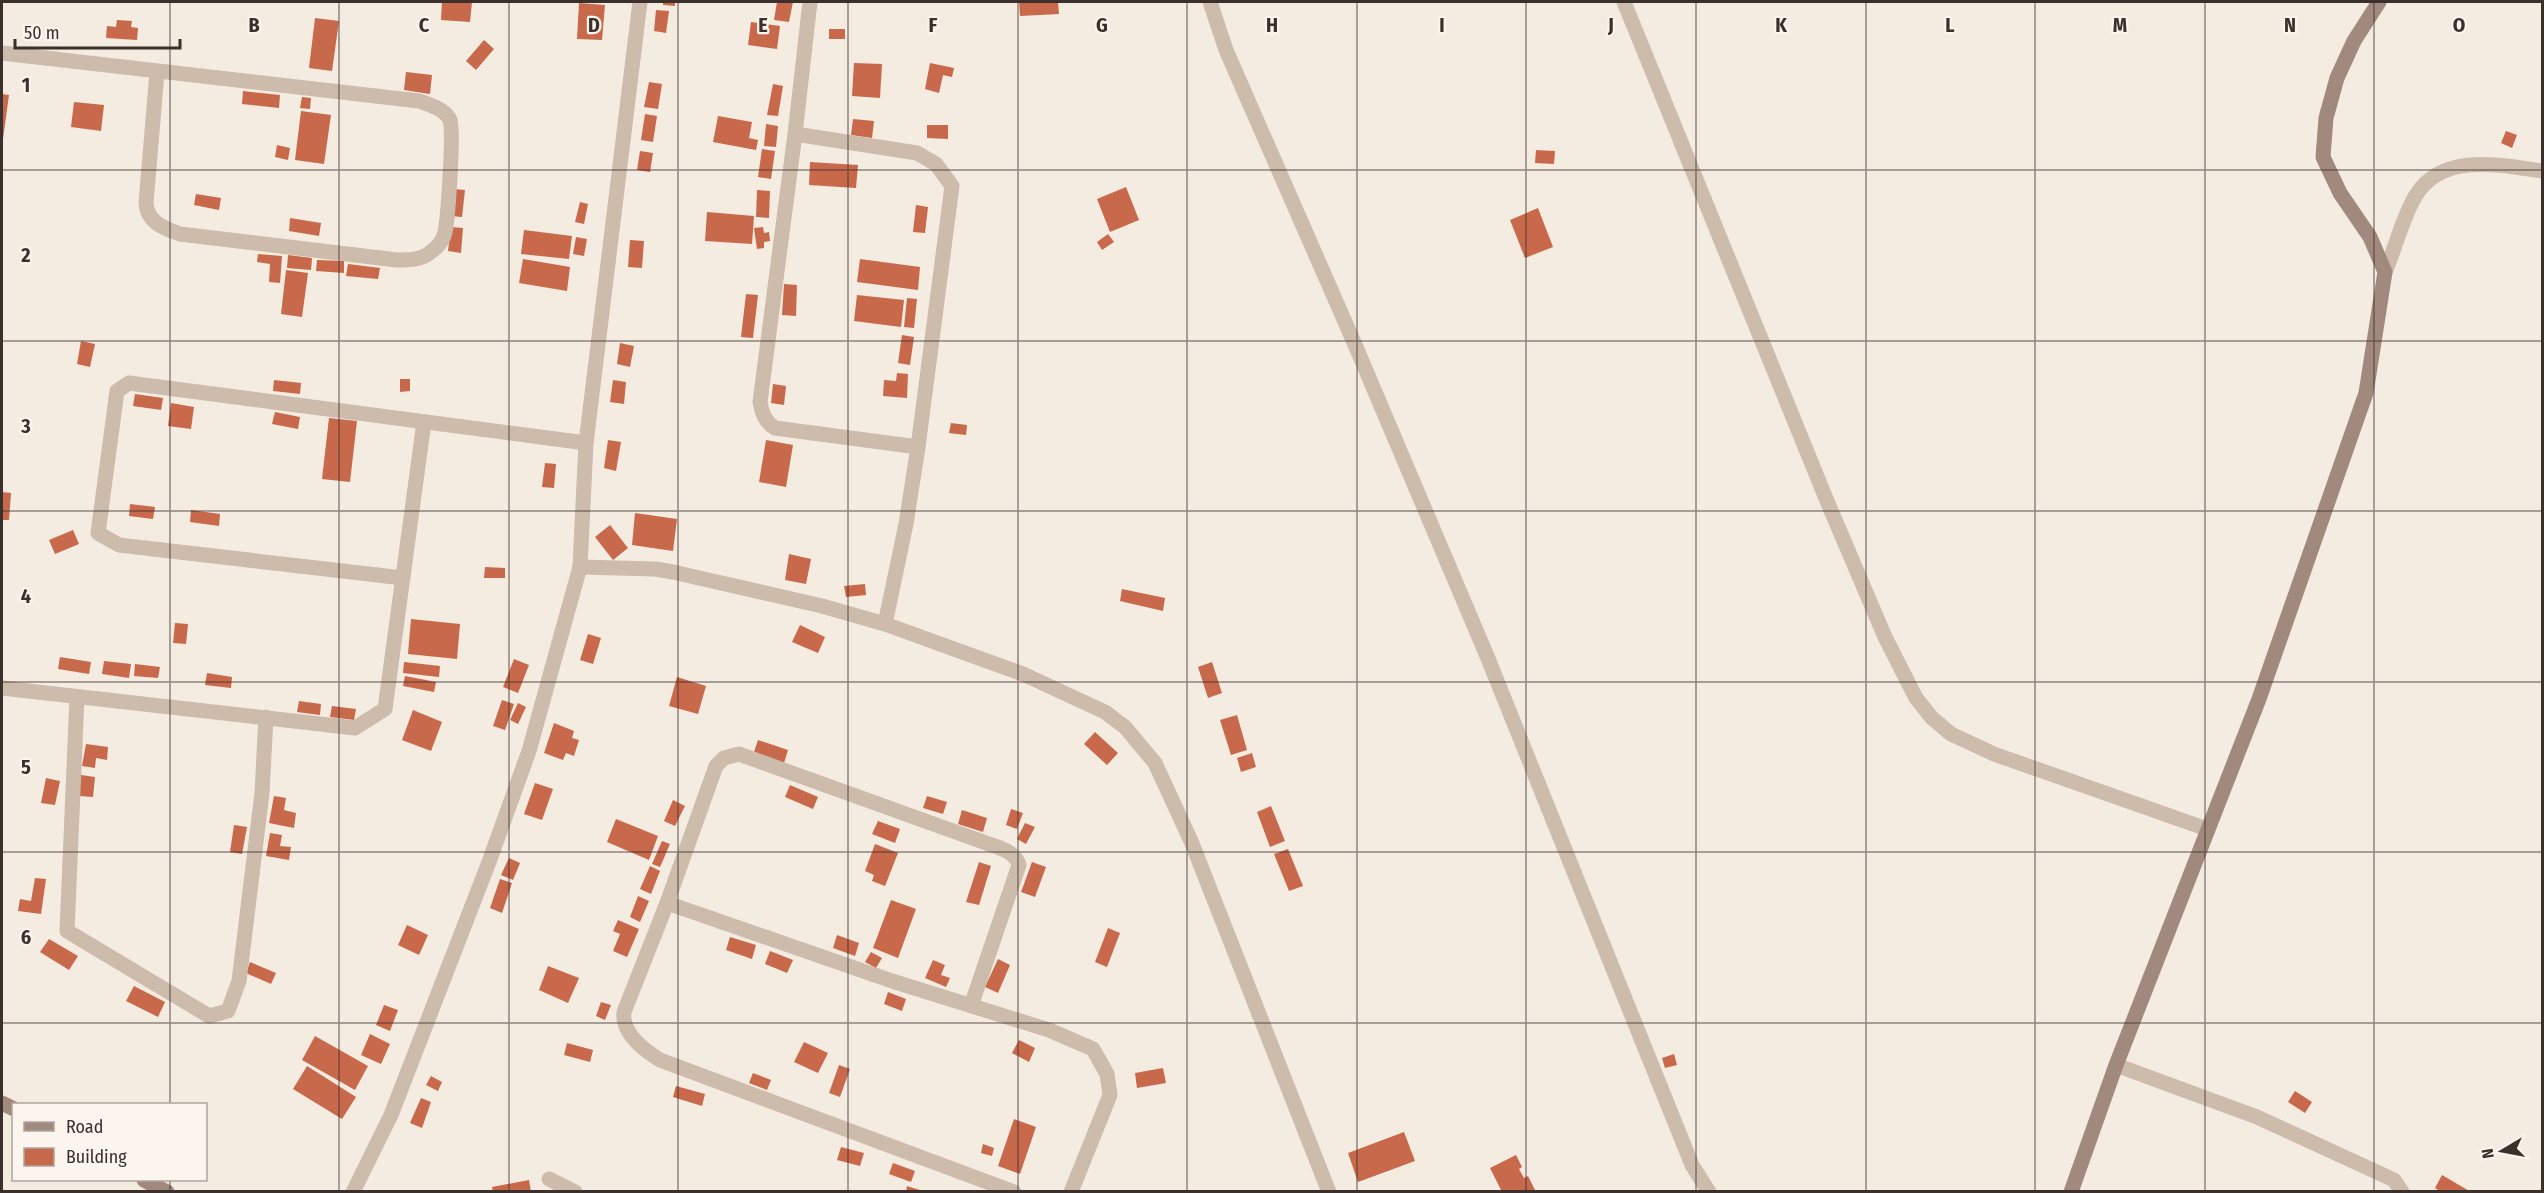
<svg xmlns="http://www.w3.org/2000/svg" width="2544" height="1193" font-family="'Fira Sans Condensed',sans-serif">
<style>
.building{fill:#c8694b}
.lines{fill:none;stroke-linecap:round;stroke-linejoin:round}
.street{stroke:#cdbbac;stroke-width:15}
.secondary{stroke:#a18a7d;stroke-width:15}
.grid{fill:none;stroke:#3b302b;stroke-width:1.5;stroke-opacity:0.55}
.grid-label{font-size:20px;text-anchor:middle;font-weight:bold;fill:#3b302b;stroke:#fbf5ee;stroke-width:4.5;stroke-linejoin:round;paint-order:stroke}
</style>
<rect width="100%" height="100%" fill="#f4ebe1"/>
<g class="building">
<polygon points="442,2 472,2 470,22 441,20"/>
<polygon points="663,2 675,2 675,6 663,5"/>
<polygon points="777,2 793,2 789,22 774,20"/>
<polygon points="1019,2 1058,2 1059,14 1020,16"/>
<polygon points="579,3 605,5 602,40 577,39"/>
<polygon points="656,10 669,11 666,33 654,31"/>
<polygon points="315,18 339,21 332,71 309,68"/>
<polygon points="117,20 132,21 131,27 138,28 137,40 106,38 107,26 116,27"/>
<polygon points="751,22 780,26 777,49 748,45"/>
<rect x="829" y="29" width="16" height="10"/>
<polygon points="484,40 494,49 476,70 466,61"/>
<polygon points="854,63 882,64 880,98 852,96"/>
<polygon points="930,63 954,68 952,77 943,75 939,93 925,89"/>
<polygon points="406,72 432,75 430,94 404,90"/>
<polygon points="649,82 662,84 658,109 644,107"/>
<polygon points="773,84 783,86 778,116 767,115"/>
<polygon points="243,91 280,95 279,108 242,104"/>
<polygon points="2,94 9,95 3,139 2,139"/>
<polygon points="302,97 311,98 310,109 300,108"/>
<polygon points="74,102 104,105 101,131 71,127"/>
<polygon points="301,111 331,115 324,164 295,160"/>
<polygon points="645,114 657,116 653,142 641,140"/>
<polygon points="718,116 752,122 749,138 758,140 756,150 713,142"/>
<polygon points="853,119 874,121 872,138 851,135"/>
<polygon points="766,124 778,126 776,147 764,146"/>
<polygon points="927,125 948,125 948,139 927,138"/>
<polygon points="2506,131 2517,135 2512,148 2501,143"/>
<polygon points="277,145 290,148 288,160 275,157"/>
<polygon points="762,149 775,151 771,179 758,177"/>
<polygon points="1536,150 1555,151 1554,164 1535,163"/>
<polygon points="640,151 653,153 650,172 637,170"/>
<polygon points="810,162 858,165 856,188 809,185"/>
<polygon points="1126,187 1139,220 1110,232 1097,199"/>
<polygon points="454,189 465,190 462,217 451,216"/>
<polygon points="757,190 770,191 769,218 756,217"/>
<polygon points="196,194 221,198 219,210 194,205"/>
<polygon points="580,202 588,204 584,224 575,222"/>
<polygon points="916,205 928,207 925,233 913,232"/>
<polygon points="1538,208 1553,247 1525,258 1510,220"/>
<polygon points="707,212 754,216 752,244 705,241"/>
<polygon points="290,218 321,223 319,236 289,231"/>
<polygon points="451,227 463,228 461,253 448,251"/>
<polygon points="763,227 764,233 769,232 770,241 764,242 764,248 757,249 754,228"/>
<polygon points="524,230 572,236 569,259 521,254"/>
<polygon points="1108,234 1114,242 1102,250 1097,242"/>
<polygon points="576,237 587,239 584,256 573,254"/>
<polygon points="630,240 644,241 642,268 628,267"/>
<polygon points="258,254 282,256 280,283 269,282 270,264 257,262"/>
<polygon points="288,255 312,258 311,270 287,268"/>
<polygon points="523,259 570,267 567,291 519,283"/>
<polygon points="860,259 920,267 918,290 857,282"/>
<polygon points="317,260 344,261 344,273 316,271"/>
<polygon points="348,264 380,268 378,279 346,276"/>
<polygon points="286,270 308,273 302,317 281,314"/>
<polygon points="784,284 797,285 796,316 782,315"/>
<polygon points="746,294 758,295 753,338 741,337"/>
<polygon points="857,295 904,300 901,327 854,321"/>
<polygon points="907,298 917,299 914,328 904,327"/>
<polygon points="902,335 914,337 910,365 898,363"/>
<polygon points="81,341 95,344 90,367 77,364"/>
<polygon points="620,343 634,346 630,367 617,364"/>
<polygon points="897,373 908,374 907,398 883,396 884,380 896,381"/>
<polygon points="400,379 410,379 410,391 400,392"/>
<polygon points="274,380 301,383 300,394 273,391"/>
<polygon points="613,380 626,382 624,404 610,402"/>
<polygon points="773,384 786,386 784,405 771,403"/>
<polygon points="135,394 163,398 161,410 133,406"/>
<polygon points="171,403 194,407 191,429 168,426"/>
<polygon points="275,412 300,417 298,429 272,424"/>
<polygon points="329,418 357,421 350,482 322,479"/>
<polygon points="951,423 967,425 966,435 949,433"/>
<polygon points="608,440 621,442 616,471 604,468"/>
<polygon points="766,440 793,445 786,487 759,482"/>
<polygon points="545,463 556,464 554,488 542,487"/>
<polygon points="2,492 11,493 9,520 2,520"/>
<polygon points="130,504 155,507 153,519 129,516"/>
<polygon points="191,510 220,514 219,526 190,522"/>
<polygon points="635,513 677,519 673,551 632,545"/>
<polygon points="610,525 628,548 613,560 595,537"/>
<polygon points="73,530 79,544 55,554 49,540"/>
<polygon points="789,554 811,559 806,584 785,580"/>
<polygon points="485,567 505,568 505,578 484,578"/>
<polygon points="865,584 866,595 846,597 844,586"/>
<polygon points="1122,589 1165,598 1163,611 1120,601"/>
<polygon points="411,619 460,624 457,659 408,654"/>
<polygon points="175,623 188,624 186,644 173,643"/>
<polygon points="800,625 825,637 818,653 792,642"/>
<polygon points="588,634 601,638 593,664 580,660"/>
<polygon points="60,657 91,662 89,674 58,669"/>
<polygon points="514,659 529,665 518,693 503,687"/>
<polygon points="104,661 131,664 129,678 102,674"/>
<polygon points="404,662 440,666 439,677 403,673"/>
<polygon points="1212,662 1222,693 1208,698 1198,667"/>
<polygon points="135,664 160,667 158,678 134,676"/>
<polygon points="207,673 232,677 231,688 205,685"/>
<polygon points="405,676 436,682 434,692 403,686"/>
<polygon points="677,677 706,686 698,714 669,706"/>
<polygon points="502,700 514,704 505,730 493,726"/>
<polygon points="299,701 321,704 320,715 297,712"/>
<polygon points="518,703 526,707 518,724 510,720"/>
<polygon points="332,706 356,709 354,720 330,717"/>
<polygon points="413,710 442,722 431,751 402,740"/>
<polygon points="1237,715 1247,750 1231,755 1220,720"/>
<polygon points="554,723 574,731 572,738 579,740 574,756 566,753 563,760 544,753"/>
<polygon points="1095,732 1118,753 1107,765 1084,744"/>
<polygon points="758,740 788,750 784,763 754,752"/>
<polygon points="86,744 108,747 107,760 96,758 95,768 82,766"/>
<polygon points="1252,753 1256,767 1241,772 1237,758"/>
<polygon points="81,775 95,777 93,797 79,796"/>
<polygon points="46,778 60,781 55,805 41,803"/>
<polygon points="535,783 553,789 542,820 524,814"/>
<polygon points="790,785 818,797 813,809 785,797"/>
<polygon points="274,796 286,798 284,810 296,813 294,828 269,823"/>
<polygon points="927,796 947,802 943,814 923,808"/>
<polygon points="673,800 685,806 675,826 664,821"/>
<polygon points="1271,806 1285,841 1270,847 1257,812"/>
<polygon points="1011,809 1023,813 1017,829 1006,825"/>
<polygon points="962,810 987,818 983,832 958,824"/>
<polygon points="616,819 658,836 649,860 607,842"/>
<polygon points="878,821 900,829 895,843 872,834"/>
<polygon points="1025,823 1035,827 1026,844 1017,839"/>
<polygon points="234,825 247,827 242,854 230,852"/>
<polygon points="270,833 282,835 280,846 291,847 289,860 266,856"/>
<polygon points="662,841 670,844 660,867 652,864"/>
<polygon points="875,844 898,853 885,886 872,881 874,875 865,871"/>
<polygon points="1288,849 1303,886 1289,891 1274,854"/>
<polygon points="509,858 520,863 513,880 501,875"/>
<polygon points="979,862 991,866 979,905 966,902"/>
<polygon points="1032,862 1046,867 1035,897 1021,892"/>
<polygon points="650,866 660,871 651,894 640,889"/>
<polygon points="35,878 46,879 41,914 18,911 20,899 31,901"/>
<polygon points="500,879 512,883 502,913 490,908"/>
<polygon points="638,896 649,901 640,922 630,917"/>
<polygon points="891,900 916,909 898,958 873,948"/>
<polygon points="618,920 639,929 627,957 613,951 620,934 613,931"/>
<polygon points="407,925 428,935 419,955 398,945"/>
<polygon points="1108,928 1120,933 1107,967 1095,962"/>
<polygon points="837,935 859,943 855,956 833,948"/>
<polygon points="730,937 756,945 752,959 726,950"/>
<polygon points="49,939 78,956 69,970 40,952"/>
<polygon points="770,951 793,960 787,973 765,964"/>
<polygon points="871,952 882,958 876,968 865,962"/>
<polygon points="998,959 1010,965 998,993 985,987"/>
<polygon points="933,960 945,965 941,975 950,978 946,987 925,978"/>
<polygon points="250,962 276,973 271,984 246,973"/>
<polygon points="548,966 579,978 568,1003 539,990"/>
<polygon points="134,986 165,1002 158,1017 126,1001"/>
<polygon points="888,992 906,999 902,1011 884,1004"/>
<polygon points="601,1002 611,1005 605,1020 596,1016"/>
<polygon points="384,1005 398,1010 390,1031 376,1025"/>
<polygon points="370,1034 390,1044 381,1064 361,1055"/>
<polygon points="315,1036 368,1066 355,1090 302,1060"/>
<polygon points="1019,1040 1035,1048 1029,1062 1012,1053"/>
<polygon points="804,1042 828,1053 818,1073 794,1062"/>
<polygon points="567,1043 593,1050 590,1062 564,1055"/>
<polygon points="1674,1054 1677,1065 1665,1068 1662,1058"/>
<polygon points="839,1065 850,1069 840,1097 829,1093"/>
<polygon points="307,1066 356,1097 342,1119 293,1089"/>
<polygon points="1163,1068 1166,1083 1137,1088 1135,1073"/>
<polygon points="753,1073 771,1080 767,1090 749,1083"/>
<polygon points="431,1076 442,1082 438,1091 426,1085"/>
<polygon points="676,1086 705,1094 702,1106 673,1097"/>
<polygon points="2295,1091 2312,1102 2305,1113 2288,1102"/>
<polygon points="421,1098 431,1102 422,1128 410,1123"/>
<polygon points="1014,1119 1036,1127 1020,1174 998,1166"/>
<polygon points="1404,1132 1415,1161 1358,1182 1348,1153"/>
<polygon points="983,1144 994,1148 992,1156 981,1153"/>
<polygon points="841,1147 864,1153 860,1166 837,1160"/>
<polygon points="1516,1155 1522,1167 1519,1169 1524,1178 1528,1176 1536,1192 1502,1192 1490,1168"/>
<polygon points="893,1163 915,1171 911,1182 889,1174"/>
<polygon points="2442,1175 2471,1192 2441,1192 2435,1188"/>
<polygon points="529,1180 531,1192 493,1192 492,1187"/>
<polygon points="907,1186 923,1191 923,1192 906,1192"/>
</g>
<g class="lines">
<g class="street">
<polyline points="810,2 795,134 917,153 936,164 952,186 918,447 906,524 885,624"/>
<polyline points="1210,2 1226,50 1356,347 1487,656 1692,1165 1709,1192"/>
<polyline points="1624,2 1827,501 1885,637 1916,698 1932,718 1951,734 1994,754 2207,829"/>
<path d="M 2,53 L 419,101 C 430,105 445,109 450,120 C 454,133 448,217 445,232 C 444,239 438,247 432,251 C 422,260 410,260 397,260 L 180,234 C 163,228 147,222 146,203 L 157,72"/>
<path d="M 795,134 L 760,402 C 762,413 765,422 775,428 L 918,447"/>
<path d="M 2385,272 C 2395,249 2403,216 2416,195 C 2443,152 2500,165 2542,171"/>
<polyline points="580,567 655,569 673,572 822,606 885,624 1023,674 1105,712 1125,727 1155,763 1191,841 1329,1192"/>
<polyline points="403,578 119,545 98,533 117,391 129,383 586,443"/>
<polyline points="2,688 355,728 385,709 424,422"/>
<polyline points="77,697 67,931 209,1016 228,1011 239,981 262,793 266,717"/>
<polyline points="667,903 892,981 1049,1030 1093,1049 1107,1074 1110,1095 1071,1192"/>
<path d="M 971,1006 L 1019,865 C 1015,852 1001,848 989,844 L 739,754 L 724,758 L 716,766 L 667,903 L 624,1012 C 621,1033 644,1050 660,1060 L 1014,1192"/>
<polyline points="2116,1065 2257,1117 2394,1180 2402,1192"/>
<polyline points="549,1179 575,1192"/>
<polyline points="353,1192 391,1115 489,862 529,751 580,567 586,443 640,2"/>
</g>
<g class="secondary">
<polyline points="2,1103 14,1109"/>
<polyline points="144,1180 167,1192"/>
<polyline points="2071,1192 2116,1065 2259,699 2366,393 2385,272 2370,237 2340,193 2323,157 2326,118 2337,78 2354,41 2379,2"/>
</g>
</g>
<path class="grid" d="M 170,2 L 170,1104M 339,2 L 339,1192M 509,2 L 509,1192M 678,2 L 678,1192M 848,2 L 848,1192M 1018,2 L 1018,1192M 1187,2 L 1187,1192M 1357,2 L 1357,1192M 1526,2 L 1526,1192M 1696,2 L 1696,1192M 1866,2 L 1866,1192M 2035,2 L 2035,1192M 2205,2 L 2205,1192M 2374,2 L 2374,1192M 2,170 L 2542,170M 2,341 L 2542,341M 2,511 L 2542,511M 2,682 L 2542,682M 2,852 L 2542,852M 2,1023 L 2542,1023M 170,1180 L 170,1192"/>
<g class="grid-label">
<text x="254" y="32">B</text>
<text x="424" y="32">C</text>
<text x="594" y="32">D</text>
<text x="763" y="32">E</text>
<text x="933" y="32">F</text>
<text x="1102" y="32">G</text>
<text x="1272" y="32">H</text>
<text x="1442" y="32">I</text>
<text x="1611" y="32">J</text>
<text x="1781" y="32">K</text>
<text x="1950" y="32">L</text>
<text x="2120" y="32">M</text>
<text x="2290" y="32">N</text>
<text x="2459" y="32">O</text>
<text x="26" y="92">1</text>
<text x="26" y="262">2</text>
<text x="26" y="433">3</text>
<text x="26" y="603">4</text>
<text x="26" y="774">5</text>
<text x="26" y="944">6</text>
</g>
<rect width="2544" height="1193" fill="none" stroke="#3b302b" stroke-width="6"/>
<rect x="12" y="1103" width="195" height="78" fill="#fbf5ee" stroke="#aea6a0" stroke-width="1.5"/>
<rect x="24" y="1122" width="30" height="9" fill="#a18a7d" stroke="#aea6a0" stroke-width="1.5"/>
<text x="66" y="1133" font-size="18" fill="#3b302b">Road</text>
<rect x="24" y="1148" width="30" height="18" fill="#c8694b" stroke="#aea6a0" stroke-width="1.5"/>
<text x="66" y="1163" font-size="18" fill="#3b302b">Building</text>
<g transform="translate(2502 1151) rotate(260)" stroke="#fbf5ee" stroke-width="4.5" paint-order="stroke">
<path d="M0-4.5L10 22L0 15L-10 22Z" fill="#3b302b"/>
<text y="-9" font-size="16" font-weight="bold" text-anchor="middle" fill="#3b302b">N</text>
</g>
<path d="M15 39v9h165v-9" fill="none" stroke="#3b302b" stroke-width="3"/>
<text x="24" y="39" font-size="18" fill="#3b302b" stroke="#fbf5ee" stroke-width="4.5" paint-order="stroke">50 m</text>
</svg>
